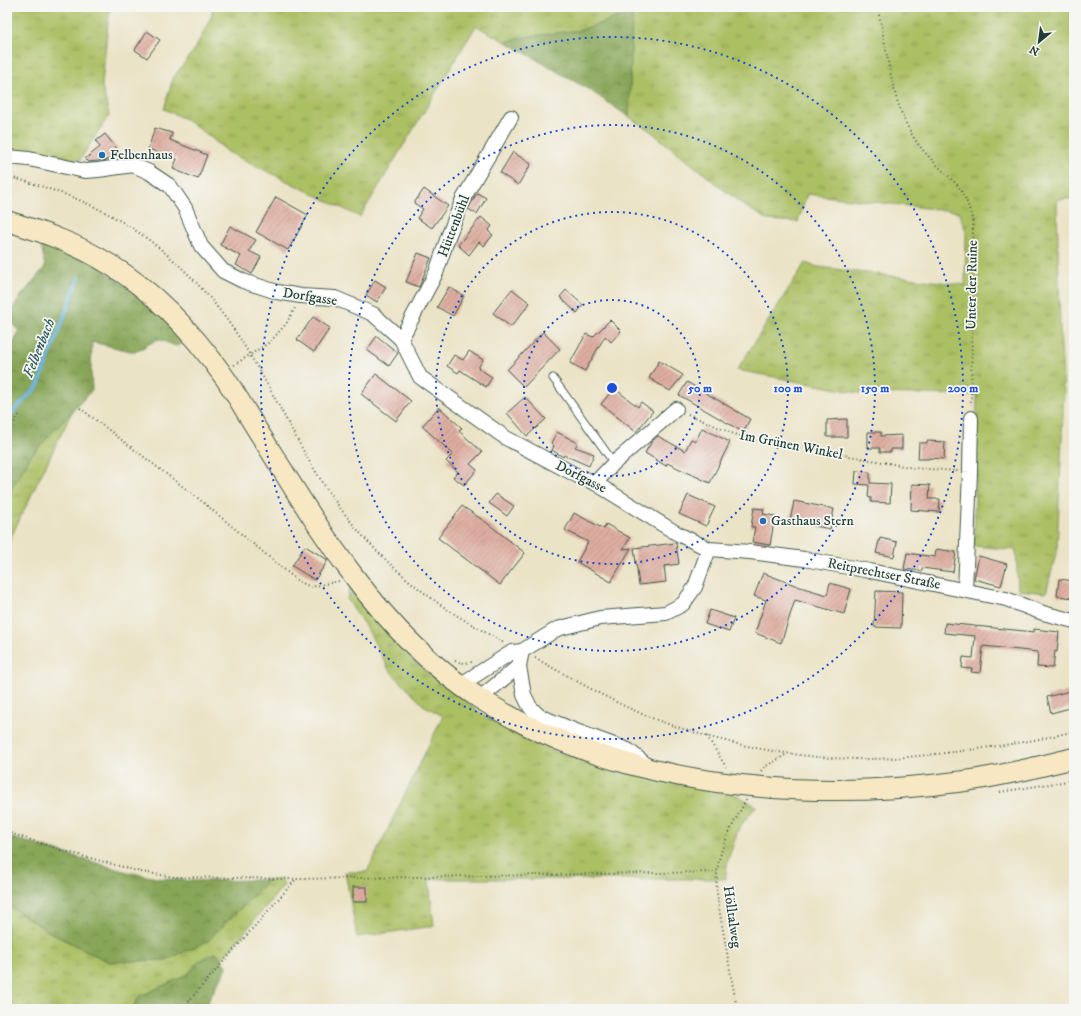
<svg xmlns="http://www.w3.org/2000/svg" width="1081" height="1016" font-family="'IM FELL DW Pica',serif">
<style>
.grass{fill:url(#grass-tufts);stroke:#657e4c}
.forest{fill:url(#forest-crowns);stroke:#547246}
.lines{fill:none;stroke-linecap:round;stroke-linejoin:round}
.stream{stroke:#6db7e6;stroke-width:3.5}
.building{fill:url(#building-hatch)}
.service-casing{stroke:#3e564a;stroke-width:9}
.minor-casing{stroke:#3e564a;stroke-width:16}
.secondary-casing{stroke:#3e564a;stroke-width:22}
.path{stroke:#3e564a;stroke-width:2;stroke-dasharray:1 3;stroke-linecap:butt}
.service{stroke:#fff;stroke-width:7}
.minor{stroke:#fff;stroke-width:14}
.secondary{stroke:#f7e8c3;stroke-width:20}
.ring{fill:none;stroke:#1d4ed8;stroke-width:2;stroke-dasharray:2 4}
.poi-dot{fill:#1f6fb2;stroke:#f6f6f2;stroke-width:1.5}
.labels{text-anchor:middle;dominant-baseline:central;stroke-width:3.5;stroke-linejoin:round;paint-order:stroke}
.poi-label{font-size:14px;fill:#1f3d34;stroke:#f6f6f2;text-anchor:start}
.street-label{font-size:14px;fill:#1f3d34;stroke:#f6f6f2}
.water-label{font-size:15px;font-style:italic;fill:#325c60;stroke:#f6f6f2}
.centre{fill:#1d4ed8;stroke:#f6f6f2;stroke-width:2}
.ring-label{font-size:12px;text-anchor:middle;font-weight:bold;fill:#1d4ed8;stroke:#f6f6f2;stroke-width:3.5;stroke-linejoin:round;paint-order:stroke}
</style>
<defs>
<pattern id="grass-tufts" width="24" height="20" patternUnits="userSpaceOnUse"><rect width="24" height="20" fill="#abbf63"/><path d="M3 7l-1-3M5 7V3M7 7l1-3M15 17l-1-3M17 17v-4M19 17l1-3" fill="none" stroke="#8b9c52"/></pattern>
<pattern id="forest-crowns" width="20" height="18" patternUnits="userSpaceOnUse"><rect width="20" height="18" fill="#88a659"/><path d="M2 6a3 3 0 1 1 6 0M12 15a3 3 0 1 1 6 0" fill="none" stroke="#6f884a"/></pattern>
<pattern id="building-hatch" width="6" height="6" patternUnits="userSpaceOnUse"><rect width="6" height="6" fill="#dfaea1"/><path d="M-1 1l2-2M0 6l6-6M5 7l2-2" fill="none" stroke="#b48f84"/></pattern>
</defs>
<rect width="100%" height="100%" fill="#f6f6f2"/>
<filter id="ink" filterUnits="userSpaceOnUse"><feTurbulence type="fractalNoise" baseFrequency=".025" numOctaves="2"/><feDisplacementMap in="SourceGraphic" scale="8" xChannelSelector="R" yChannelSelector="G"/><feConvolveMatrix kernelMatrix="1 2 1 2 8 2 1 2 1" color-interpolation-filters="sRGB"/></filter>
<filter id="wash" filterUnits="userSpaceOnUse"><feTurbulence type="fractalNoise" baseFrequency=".012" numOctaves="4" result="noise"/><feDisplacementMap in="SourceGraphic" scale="16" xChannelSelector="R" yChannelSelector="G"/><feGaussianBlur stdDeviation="0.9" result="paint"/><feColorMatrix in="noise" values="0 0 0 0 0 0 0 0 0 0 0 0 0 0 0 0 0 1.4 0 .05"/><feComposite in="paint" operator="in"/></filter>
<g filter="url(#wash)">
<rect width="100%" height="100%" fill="#ebe3c6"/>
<g class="grass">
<polygon points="7,7 111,7 108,21 102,86 109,115 80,160 7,152"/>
<polygon points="212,7 1074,7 1074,198 1057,200 1060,331 1064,393 1057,550 1046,593 1018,590 1016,550 974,546 977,395 859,393 737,370 805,263 818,267 965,285 966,232 959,212 807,194 798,222 768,220 743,205 649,130 629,117 632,13 581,30 525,37 506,42 476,26 360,217 228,152 204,132 183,118 164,109 173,78 195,49 212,15"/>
<polygon points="74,408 7,545 7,497 30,457"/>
<polygon points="350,587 415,662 487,718 552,751 627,772 735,794 756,806 739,828 728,860 725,879 429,879 434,926 357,937 345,872 367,872 443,716 423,705 389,670 369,632 347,599"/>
<polygon points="269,880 282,880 284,885 222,959 216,953 199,961 187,975 140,996 131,1009 7,1009 7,905 51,933 109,962 166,960 208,941"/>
</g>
<g class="forest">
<polygon points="632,13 629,117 591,91 506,42 525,37 581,30"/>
<polygon points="40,238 89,258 168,319 185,343 176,346 158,339 135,352 92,342 91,370 92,390 30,457 7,497 7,358 19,331 7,318 21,296 45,267"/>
<polygon points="7,836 123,871 156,878 190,881 269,880 208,941 166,960 109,962 51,933 7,905"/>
<polygon points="216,953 227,967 204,1009 131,1009 140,996 187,975 199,961"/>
</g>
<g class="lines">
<polyline class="stream" points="7,418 38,386 79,277"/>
</g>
<g id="blocks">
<g class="building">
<polygon points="147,31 160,40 147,58 135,50"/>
<polygon points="155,128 172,133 170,140 207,155 198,179 173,169 177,159 148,149"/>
<polygon points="105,134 119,151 107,160 88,162 85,159 100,147 96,141"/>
<polygon points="513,152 531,164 518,185 500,173"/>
<polygon points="424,189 448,206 432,228 417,218 423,209 414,203"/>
<polygon points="477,193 486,198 477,214 468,209"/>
<polygon points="276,197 308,215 288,250 256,232"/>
<polygon points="481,217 492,226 488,231 493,235 484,246 479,242 469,255 458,245"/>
<polygon points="230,226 256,240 249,251 261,257 252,274 236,265 241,256 220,245"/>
<polygon points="418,253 431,258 419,287 406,282"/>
<polygon points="375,280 386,287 377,302 366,295"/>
<polygon points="449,287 464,296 453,316 437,307"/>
<polygon points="512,289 530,303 511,327 493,313"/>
<polygon points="566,290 583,305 577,313 560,297"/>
<polygon points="313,317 330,328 314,352 297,340"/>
<polygon points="610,320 621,331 611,342 605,336 585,371 570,363 586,334 593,337"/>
<polygon points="543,332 560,349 524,387 507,370"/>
<polygon points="377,336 398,353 389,366 367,350"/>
<polygon points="469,351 483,360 478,368 492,377 486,387 460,370 458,373 447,366 454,355 463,360"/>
<polygon points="659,361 683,375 670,391 649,378"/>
<polygon points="376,374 411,401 396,421 361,394"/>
<polygon points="687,382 750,419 743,432 679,395"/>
<polygon points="614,388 638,407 641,402 653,411 636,432 601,404"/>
<polygon points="525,397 546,419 527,436 507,413"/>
<polygon points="439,407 462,428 459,431 482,452 470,464 477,470 464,485 453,477 458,472 446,461 453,454 422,426"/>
<polygon points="847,419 847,437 827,437 827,420"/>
<polygon points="702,428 730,442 710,483 667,463 666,466 645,453 652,441 658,436 685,451 691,439 696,441"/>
<polygon points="557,432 578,443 575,447 594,454 589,466 564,455 563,457 552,450 554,446 551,443"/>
<polygon points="868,432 881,432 881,436 902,435 902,449 891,449 891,452 880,452 880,448 868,448"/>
<polygon points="927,441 945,442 944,459 929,458 929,459 918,459 919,443 927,443"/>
<polygon points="856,471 870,472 870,483 891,484 890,503 871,502 871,498 868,497 869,485 855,484"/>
<polygon points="912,484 930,485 929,499 940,499 939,512 911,510"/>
<polygon points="496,494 514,506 507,516 489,503"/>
<polygon points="688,495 715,507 706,526 679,514"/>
<polygon points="794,501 834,509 830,529 790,521"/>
<polygon points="462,506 487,523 525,553 500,585 438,538"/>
<polygon points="754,508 764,509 763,514 775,516 770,545 752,542 755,527 751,527"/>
<polygon points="574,513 604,529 606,524 630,538 623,549 631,548 611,582 577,562 588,542 565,530"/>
<polygon points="880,538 897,542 894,557 876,553"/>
<polygon points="676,543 679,564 664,566 666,582 639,585 634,548"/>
<polygon points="305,546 328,560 315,580 292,566"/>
<polygon points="936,549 956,552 953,572 922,568 922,571 904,569 907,553 935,557"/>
<polygon points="979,556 1007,564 1001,586 974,579"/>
<polygon points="763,573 800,587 827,595 830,583 851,589 844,614 795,600 781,643 755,633 766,600 754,596"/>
<polygon points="1059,579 1074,581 1074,598 1057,596"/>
<polygon points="876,591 902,592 901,628 874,627"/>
<polygon points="710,610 734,618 729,632 705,624"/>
<polygon points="945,623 1034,632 1034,629 1059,632 1057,652 1055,651 1053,668 1037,667 1038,652 983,646 980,673 971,672 972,669 962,668 963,657 973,658 975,636 944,633"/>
<polygon points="1074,690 1074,707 1051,713 1047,697"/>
<rect x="353" y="887" width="14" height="15"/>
</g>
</g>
</g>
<g filter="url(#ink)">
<use href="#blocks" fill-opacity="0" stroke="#3e564a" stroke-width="1"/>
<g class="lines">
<g class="service-casing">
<polyline id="service" points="553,378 614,463"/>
</g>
<g class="minor-casing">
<g id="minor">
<polyline points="7,157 29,159 85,171 98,170 133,165 149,172 170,186 185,208 201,246 223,271 243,281 277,292 301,296 335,298 373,314 401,339 420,377 506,438 578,476 595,483 678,534 709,549 750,552 804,559 870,571 1006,599 1043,613 1074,621"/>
<polyline points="401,339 436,273 448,237 463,199 511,117"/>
<polyline points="595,483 614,463 676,409"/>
<polyline points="965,590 970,472 971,418"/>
<polyline points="522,651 557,629 600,618 666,613 683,604 695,587 709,549"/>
<polyline points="522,651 519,666 524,695 530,707 539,716 576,731 628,750 648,766"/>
<polyline points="460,685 512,652 522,651"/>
<polyline points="480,698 519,666"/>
</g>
</g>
<g class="secondary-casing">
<path id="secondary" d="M 7,221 C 43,232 77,244 109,264 C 155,292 194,334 225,378 C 238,397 250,419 263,439 C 292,485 320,532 353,575 C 387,621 431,667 479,698 C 618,788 804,803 965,781 C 1002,776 1038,767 1074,758"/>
</g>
<g class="path">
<path d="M 877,7 C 888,48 889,93 910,131 C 918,147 931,159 943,171 C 948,176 954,181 958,186 C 967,198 970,210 973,223 L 971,405"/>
<path d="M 7,177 C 24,180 41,186 58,192 C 142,221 205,279 250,355 C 282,407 306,464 344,513 C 375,554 417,591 461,618 C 476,627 490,635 504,643"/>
<polyline points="234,365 270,342 286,324 295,308"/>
<polyline points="80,408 199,499 298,581 311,587 339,581"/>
<polyline points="688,414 731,433 753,440 796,446 914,468 958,471"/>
<polyline points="7,432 20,414"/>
<path d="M 535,658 C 579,682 623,709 671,725 C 733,746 799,759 864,759 C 897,759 929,755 961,751 C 999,746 1037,741 1074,731"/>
<polyline points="455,661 462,663 472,662"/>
<polyline points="707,736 726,767"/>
<polyline points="761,771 766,766 787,754"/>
<polyline points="1000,792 1074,780"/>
<polyline points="7,832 61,850 141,872 174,877 296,879 717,872"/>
<polyline points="186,1009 188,1002 296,879"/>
<path d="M 737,1009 L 719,908 C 717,896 716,885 717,873 C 719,847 734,823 746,800"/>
</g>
<use href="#service" class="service"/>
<use href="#minor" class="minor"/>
<use href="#secondary" class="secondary"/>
</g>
</g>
<g class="ring">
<circle cx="612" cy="388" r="88"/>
<circle cx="612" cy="388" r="176"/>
<circle cx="612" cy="388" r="263"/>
<circle cx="612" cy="388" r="351"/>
</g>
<g class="poi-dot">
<circle cx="102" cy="155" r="4"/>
<circle cx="763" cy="521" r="4"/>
</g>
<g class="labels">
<g class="poi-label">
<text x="110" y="155">Felbenhaus</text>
<text x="771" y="521">Gasthaus Stern</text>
</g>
<g class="street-label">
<text transform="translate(454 226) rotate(-69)">Hüttenbühl</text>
<text transform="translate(972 285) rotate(-89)">Unter der Ruine</text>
<text transform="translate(310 297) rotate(9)">Dorfgasse</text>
<text transform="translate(791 445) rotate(11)">Im Grünen Winkel</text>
<text transform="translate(581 477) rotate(27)">Dorfgasse</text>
<text transform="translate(884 574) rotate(11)">Reitprechtser Straße</text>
<text transform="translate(732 917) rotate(82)">Hölltalweg</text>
</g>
<g class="water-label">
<text transform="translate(39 348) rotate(-68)">Felbenbach</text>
</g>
</g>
<circle cx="612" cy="388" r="6" class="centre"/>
<g class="ring-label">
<text x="700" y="392">50 m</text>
<text x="788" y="392">100 m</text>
<text x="875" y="392">150 m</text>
<text x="963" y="392">200 m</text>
</g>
<rect width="1081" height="1016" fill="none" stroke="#f6f6f2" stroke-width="24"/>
<g transform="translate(1039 42) rotate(209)" stroke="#f6f6f2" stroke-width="3" paint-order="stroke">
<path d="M0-3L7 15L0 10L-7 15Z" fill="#1f3d34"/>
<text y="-6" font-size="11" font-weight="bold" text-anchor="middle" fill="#1f3d34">N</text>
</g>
</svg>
